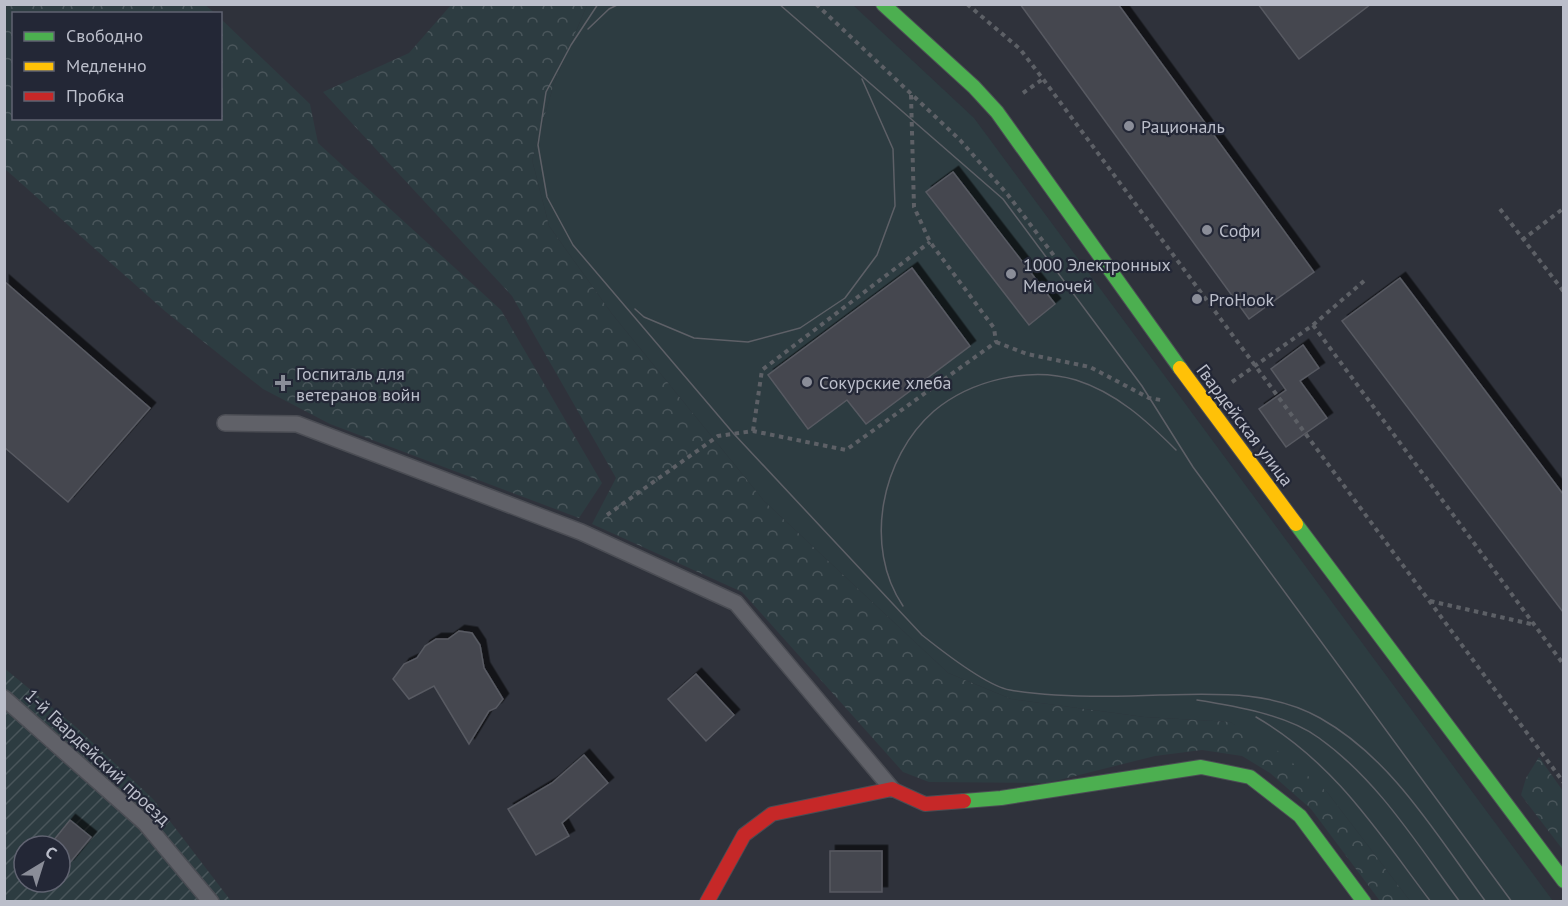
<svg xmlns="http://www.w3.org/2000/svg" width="1568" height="906" font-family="'PT Sans',sans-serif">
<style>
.grass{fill:#2d3c41}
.forest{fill:url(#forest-crowns)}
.garden{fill:url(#garden-furrows);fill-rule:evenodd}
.building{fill:#45474f;stroke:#585a62;stroke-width:1.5;filter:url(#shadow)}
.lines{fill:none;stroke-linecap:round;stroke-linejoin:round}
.lane-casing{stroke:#4b4d54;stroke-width:18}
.fast-casing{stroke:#4b4d54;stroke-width:16}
.slow-casing{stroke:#4b4d54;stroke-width:16}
.jam-casing{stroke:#4b4d54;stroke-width:16}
.path{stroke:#5d6066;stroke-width:4;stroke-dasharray:4.5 4.5;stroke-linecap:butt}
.lane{stroke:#606168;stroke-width:15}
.fast{stroke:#4caf50;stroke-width:14}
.slow{stroke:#ffc107;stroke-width:14}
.jam{stroke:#c62828;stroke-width:14}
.tram{stroke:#5e6067;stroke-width:1.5}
.poi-dot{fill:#8a8d98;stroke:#232736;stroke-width:2}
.labels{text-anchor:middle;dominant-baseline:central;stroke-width:4.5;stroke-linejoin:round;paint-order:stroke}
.poi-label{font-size:18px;fill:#bbbeca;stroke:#232736;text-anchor:start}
.street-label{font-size:18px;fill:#bbbeca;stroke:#232736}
</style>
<defs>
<pattern id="forest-crowns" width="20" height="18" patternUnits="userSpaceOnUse" patternTransform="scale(1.5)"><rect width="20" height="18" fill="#2d3c41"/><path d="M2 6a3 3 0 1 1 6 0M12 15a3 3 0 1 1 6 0" fill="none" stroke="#4a565b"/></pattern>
<pattern id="garden-furrows" width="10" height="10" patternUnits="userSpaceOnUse" patternTransform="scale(1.5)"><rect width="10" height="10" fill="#2d3c41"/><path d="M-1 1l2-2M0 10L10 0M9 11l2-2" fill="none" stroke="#4a565b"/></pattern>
<filter id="shadow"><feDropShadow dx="5.5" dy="-5.5" stdDeviation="0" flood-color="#0009"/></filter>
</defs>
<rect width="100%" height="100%" fill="#2f323b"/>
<polygon class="grass" points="587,5 853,5 974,118 1553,901 1410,901 1327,792 1230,722 1144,717 1011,699 948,673 764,501 612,314 549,226 532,160 554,83"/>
<g class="forest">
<polygon points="5,4 205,5 215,13 14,14 14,118 220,118 221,19 310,104 318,143 501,310 602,483 579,518 330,424 263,389 166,312 5,169"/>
<polygon points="451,5 587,5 554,83 532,160 549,226 612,314 764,501 948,673 1011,699 1144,717 1230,722 1281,753 1327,792 1410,901 1380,901 1311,809 1270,773 1242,756 1202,750 1155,756 1047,783 929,782 903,772 742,592 592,524 616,478 512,296 323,92 409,53"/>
<polygon points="1539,757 1563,791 1563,850 1521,795 1526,778"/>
</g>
<path class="garden" d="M 4,668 L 76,727 L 153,799 L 231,901 L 5,901 ZM 24,846 L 60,846 L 60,882 L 24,882 Z"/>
<g class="building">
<polygon points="1020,4 1118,4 1314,272 1249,319"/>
<polygon points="1258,4 1371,4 1299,59"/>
<polygon points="953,172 1055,304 1029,325 926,192"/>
<polygon points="912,268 970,346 866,424 847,400 808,429 768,375"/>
<polygon points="1400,278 1563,494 1563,612 1342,321"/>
<polygon points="4,281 150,408 68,502 4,447"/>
<polygon points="1303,345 1319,368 1300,381 1327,418 1286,447 1259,409 1286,390 1271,369"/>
<polygon points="459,631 472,633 480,645 484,668 503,699 496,708 489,711 469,744 434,686 409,699 393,679 404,664 417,658 425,646 436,639 448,639"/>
<polygon points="696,674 734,715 706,741 668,699"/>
<polygon points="584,755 608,783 562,823 569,836 536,855 508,809 552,783"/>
<polygon points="70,820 91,837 68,865 60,859 60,846 49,846"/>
<rect x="830" y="851" width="52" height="41"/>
</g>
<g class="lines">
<g class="lane-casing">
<g id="lane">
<polyline points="225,423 297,424 581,532 736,603 892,789"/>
<polyline points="4,698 145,823 211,902"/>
</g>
</g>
<g class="fast-casing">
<g id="fast">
<polyline points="883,4 974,87 997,112 1180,368"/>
<polyline points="1296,524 1564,881"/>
<polyline points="964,801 1001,798 1201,767 1250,777 1300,816 1364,902"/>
</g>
</g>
<g class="slow-casing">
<polyline id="slow" points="1180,368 1296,524"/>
</g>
<g class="jam-casing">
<polyline id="jam" points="707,902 744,835 772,814 892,789 925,804 964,801"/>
</g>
<g class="path">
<polyline points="816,4 960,140 1008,195 1058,261"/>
<polyline points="967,4 1020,49 1043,79 1564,783"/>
<polyline points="1023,93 1043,79"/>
<polyline points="911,95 914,207 930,242 994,328 996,342"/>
<polyline points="1500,209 1564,292"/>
<polyline points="1522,240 1564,208"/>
<polyline points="1313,325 1564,665"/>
<polyline points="996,342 1027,354 1090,367 1149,398 1161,400"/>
<polyline points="1232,382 1313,325 1364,281"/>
<polyline points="753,431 762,370 930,242"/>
<polyline points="607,515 718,436 753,431 846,450 996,342"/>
<polyline points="1430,601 1531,624"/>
</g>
<use href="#lane" class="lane"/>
<use href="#fast" class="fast"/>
<use href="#slow" class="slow"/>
<use href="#jam" class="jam"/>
<g class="tram">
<path d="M 598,4 L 571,45 L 546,92 L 538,145 L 547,197 L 573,245 L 734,434 L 922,635 C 942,651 986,686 1010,690 C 1056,698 1113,697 1160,695 C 1214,694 1271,690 1320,718 C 1393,759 1437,836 1486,902"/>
<polyline points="779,4 1003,199 1142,386 1193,467 1512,902"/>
<polyline points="588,29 609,9 619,4"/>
<polyline points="635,309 644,317 694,338 748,342 800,328 845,298 877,255 895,206 893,149 862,79"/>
<path d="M 903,606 C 863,547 881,457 934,411 C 971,380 1030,366 1076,380 C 1117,393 1147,421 1176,450"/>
<path d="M 1197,700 C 1235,706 1288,715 1319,738 C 1378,780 1417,844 1460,902"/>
<path d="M 1256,717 C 1334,762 1378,832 1431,902"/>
</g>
</g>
<g class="poi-dot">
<circle cx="1129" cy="126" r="6"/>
<circle cx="1207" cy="230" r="6"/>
<circle cx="1011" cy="274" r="6"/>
<circle cx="1197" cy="299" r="6"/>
<circle cx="807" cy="382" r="6"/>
<path d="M280 374h6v6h6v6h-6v6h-6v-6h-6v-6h6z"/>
</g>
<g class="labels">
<g class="poi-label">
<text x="1141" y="126">Рациональ</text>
<text x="1219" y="230">Софи</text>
<text x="1023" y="264">1000 Электронных<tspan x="1023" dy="21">Мелочей</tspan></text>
<text x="1209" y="299">ProHook</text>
<text x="296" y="373">Госпиталь для<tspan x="296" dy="21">ветеранов войн</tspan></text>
<text x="819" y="382">Сокурские хлеба</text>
</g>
<g class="street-label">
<text transform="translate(1245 425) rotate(53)">Гвардейская улица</text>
<text transform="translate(98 757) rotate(43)">1-й Гвардейский проезд</text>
</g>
</g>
<rect width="1568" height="906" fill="none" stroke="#bbbeca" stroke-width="12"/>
<rect x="12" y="12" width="210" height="108" fill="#232736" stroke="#606371" stroke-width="1.5"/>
<rect x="24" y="32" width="30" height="9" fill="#4caf50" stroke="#606371" stroke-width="1.5"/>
<text x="66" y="42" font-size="18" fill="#bbbeca">Свободно</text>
<rect x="24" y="62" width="30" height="9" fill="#ffc107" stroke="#606371" stroke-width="1.5"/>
<text x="66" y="72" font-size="18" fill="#bbbeca">Медленно</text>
<rect x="24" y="92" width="30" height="9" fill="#c62828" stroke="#606371" stroke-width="1.5"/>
<text x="66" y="102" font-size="18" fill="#bbbeca">Пробка</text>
<g transform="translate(42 864) rotate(38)"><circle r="28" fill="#232736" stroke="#606371" stroke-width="1.5"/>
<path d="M0-4.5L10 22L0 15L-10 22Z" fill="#8a8d98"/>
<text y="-9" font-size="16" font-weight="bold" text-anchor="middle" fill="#bbbeca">С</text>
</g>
</svg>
